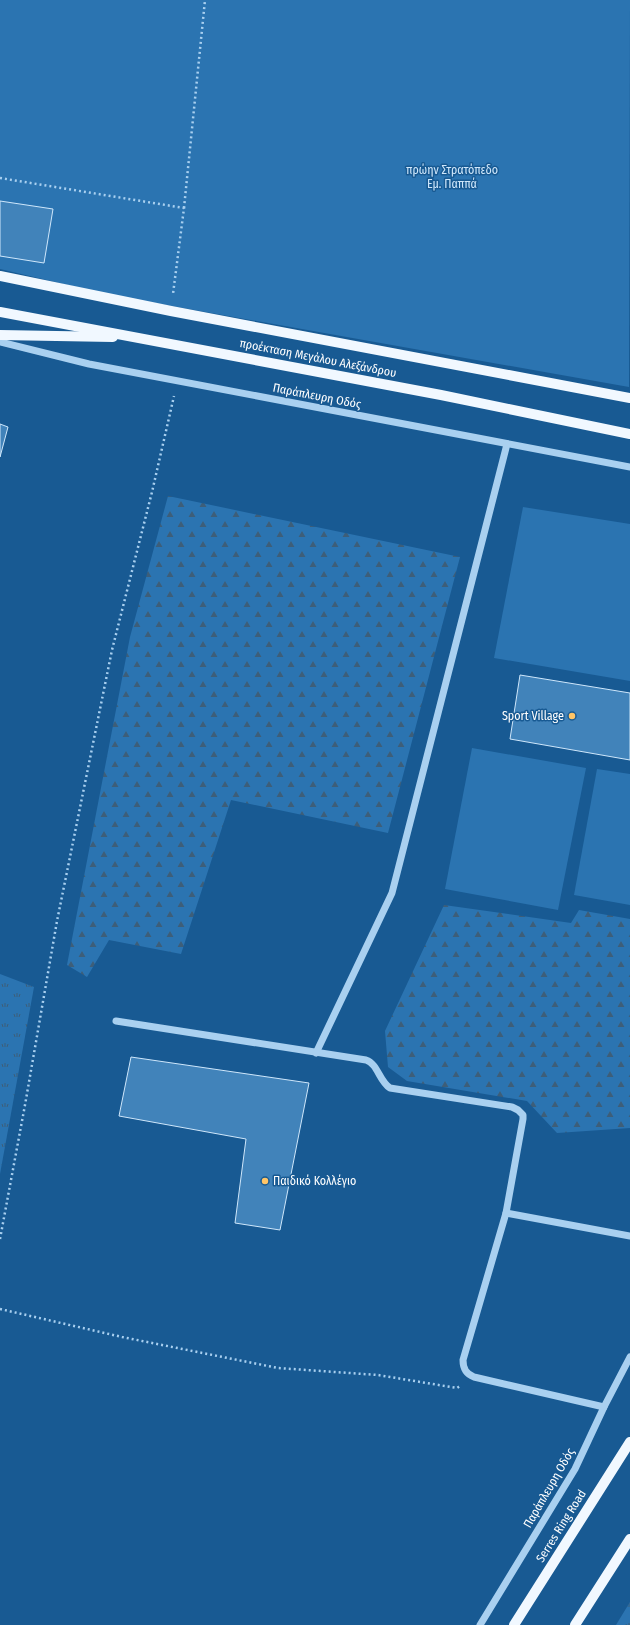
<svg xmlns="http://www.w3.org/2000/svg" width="630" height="1625" font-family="'Fira Sans Condensed',sans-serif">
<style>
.grass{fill:url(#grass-tufts)}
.forest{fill:url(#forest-firs)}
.green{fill:#2b74b1}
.building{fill:#4183ba;stroke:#cfe7fb}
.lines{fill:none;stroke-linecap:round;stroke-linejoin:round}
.path{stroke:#a9d0f0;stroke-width:2.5;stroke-dasharray:2 3;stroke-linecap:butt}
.minor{stroke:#a9d0f0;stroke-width:7}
.major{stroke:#f1f8ff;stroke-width:10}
.poi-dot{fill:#ffc567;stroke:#185a93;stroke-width:1.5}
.labels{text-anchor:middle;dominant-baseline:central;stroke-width:3;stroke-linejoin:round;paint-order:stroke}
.park-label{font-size:12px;fill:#cfe7fb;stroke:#185a93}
.street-label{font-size:12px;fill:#fff;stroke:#185a93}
.poi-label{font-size:12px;fill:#fff;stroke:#185a93;text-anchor:end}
</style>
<defs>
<pattern id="grass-tufts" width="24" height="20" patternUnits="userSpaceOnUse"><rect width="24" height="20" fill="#2b74b1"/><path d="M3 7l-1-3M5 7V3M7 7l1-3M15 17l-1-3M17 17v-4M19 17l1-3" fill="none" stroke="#3d5e79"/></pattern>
<pattern id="forest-firs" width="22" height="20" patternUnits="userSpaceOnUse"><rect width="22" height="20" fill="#2b74b1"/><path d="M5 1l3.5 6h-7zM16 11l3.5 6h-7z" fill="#3d5e79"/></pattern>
</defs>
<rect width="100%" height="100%" fill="#185a93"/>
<g class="grass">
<polygon points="0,974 34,987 0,1174"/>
<polygon points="630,1602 630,1625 616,1625"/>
</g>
<g class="forest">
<polygon points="168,496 460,557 388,833 231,800 181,954 109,940 87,977 67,965 130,637"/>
<polygon points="444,905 571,923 579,910 630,919 630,1128 557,1133 527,1101 407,1081 388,1067 385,1031"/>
</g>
<g class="green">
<polygon points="0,0 630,0 629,387 110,295 0,269"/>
<polygon points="523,507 630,524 630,681 494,658"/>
<polygon points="472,748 586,768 558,910 445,889"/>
<polygon points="597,769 630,774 630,905 574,895"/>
</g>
<g class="building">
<polygon points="0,201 53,209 44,263 0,256"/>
<polygon points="0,424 8,427 0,457"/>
<polygon points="520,675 630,693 630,760 510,739"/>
<polygon points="131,1057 309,1083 280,1230 235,1223 246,1139 119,1116"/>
</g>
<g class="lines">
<g class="path">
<polyline points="0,178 184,208 173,294"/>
<polyline points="184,208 205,0"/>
<polyline points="0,1239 25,1105 57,921 112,650 152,492 174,396"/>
<polyline points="0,1309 122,1337 278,1368 378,1375 457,1388 460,1386"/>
</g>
<g class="minor">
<polyline points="0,342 89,364 630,467"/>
<path d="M 116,1021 L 366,1060 C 378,1064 379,1081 390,1088 L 512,1107 L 518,1110 L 523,1115 L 523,1119 L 506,1213 L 463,1360 C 463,1369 466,1374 474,1377 L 604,1407"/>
<polyline points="316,1053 392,893 507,444"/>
<polyline points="506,1213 630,1236"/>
<polyline points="480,1625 575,1469 604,1407 630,1357"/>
</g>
<g class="major">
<polyline points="0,276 171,311 630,398"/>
<polyline points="0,312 441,395 630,434"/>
<polyline points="0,335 113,337"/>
<polyline points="514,1625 630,1442"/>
<polyline points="575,1625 630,1539"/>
</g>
</g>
<g class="poi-dot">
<circle cx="572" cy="716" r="4"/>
<circle cx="265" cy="1181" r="4"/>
</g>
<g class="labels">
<g class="park-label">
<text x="452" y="170">πρώην Στρατόπεδο<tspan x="452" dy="14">Εμ. Παππά</tspan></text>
</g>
<g class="street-label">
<text transform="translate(318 358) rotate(11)">προέκταση Μεγάλου Αλεξάνδρου</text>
<text transform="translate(317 396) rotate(11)">Παράπλευρη Οδός</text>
<text transform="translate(549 1488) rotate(-60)">Παράπλευρη Οδός</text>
<text transform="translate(561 1526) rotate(-58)">Serres Ring Road</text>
</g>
<g class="poi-label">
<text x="564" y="716">Sport Village</text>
<text x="273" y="1181" text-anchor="start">Παιδικό Κολλέγιο</text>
</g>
</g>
</svg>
